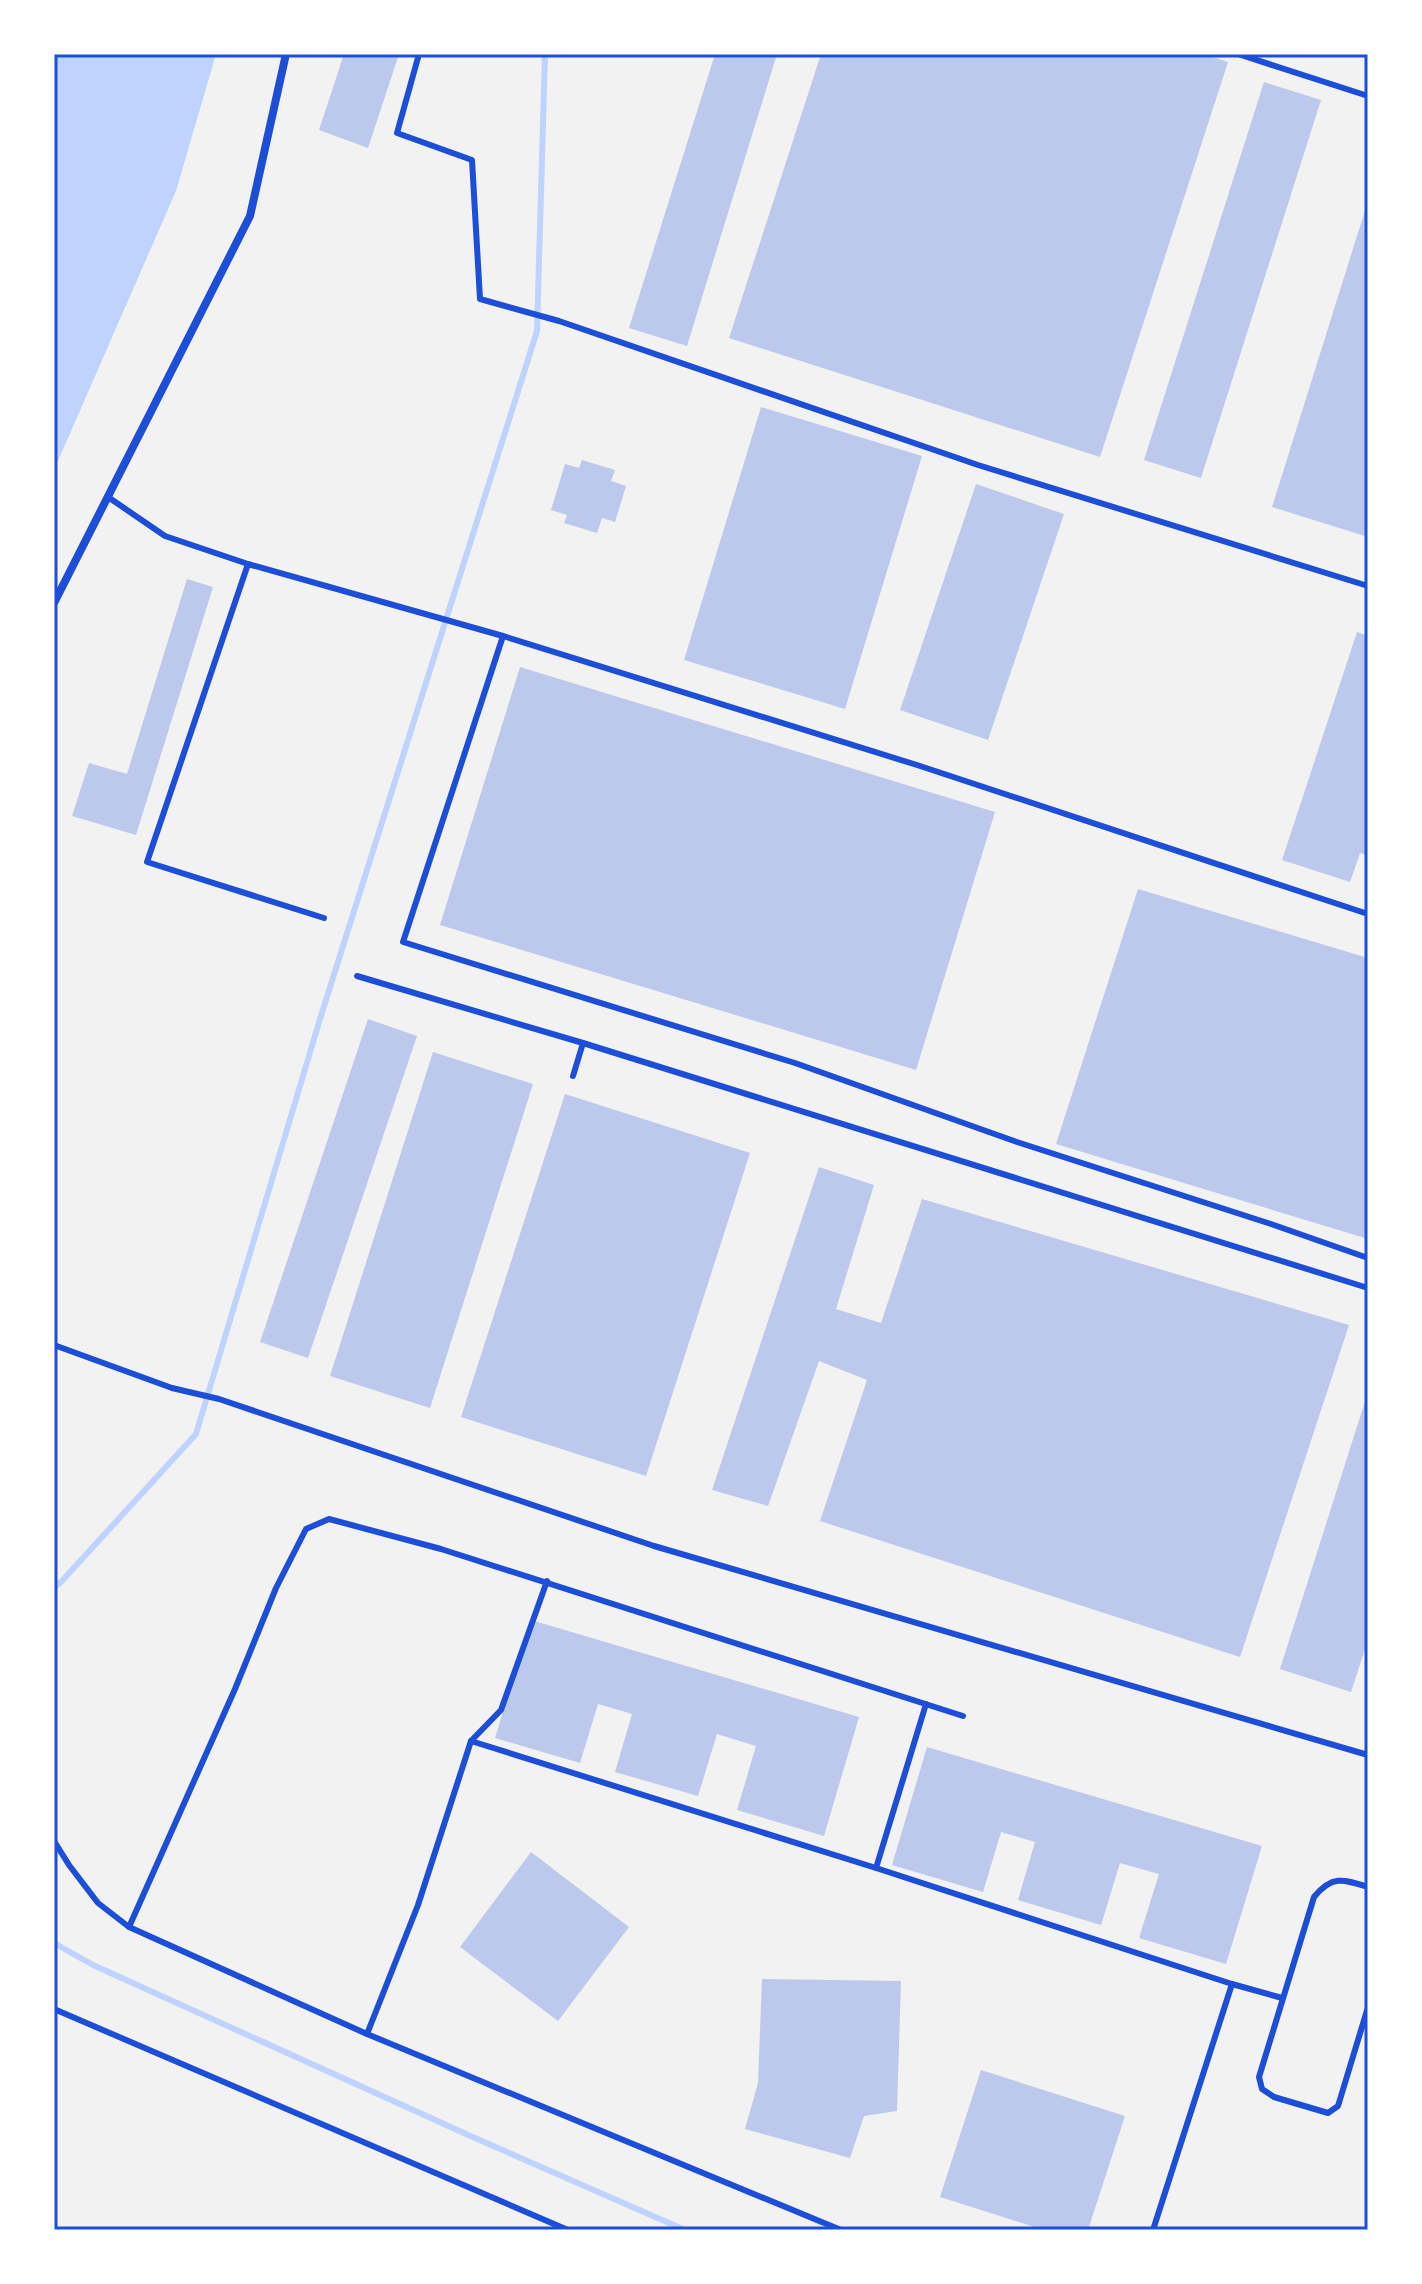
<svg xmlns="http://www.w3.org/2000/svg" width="1422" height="2284" font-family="'Alegreya Sans',sans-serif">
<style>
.water{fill:#bfd3fe}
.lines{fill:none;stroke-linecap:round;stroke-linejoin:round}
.stream{stroke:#bfd3fe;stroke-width:6}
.building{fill:#bdc9ec}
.service{stroke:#1d4ed8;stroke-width:6}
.minor{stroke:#1d4ed8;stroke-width:8}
.neatline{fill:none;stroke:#1d4ed8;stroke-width:3}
</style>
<rect width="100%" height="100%" fill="#f2f2f2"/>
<polygon class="water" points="54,54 216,54 176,191 54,470"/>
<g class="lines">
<g class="stream">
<polyline points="54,1587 61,1582 196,1434 320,1019 537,331 545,54"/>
<polyline points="54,1943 93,1965 475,2138 685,2230"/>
</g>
</g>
<g class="building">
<polygon points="344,54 399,54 368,148 319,130"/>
<polygon points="715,54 777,54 687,346 629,328"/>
<polygon points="821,54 1204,54 1228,62 1100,457 729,338"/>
<polygon points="1264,82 1321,100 1201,478 1144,460"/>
<polygon points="1367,204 1368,204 1368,537 1272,507"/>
<polygon points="761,407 922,456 845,709 684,660"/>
<polygon points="582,460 615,470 611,481 626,486 615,522 602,518 597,533 564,523 567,515 551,510 565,464 579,468"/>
<polygon points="976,484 1064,514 988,740 900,710"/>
<polygon points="187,579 213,587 136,835 72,816 89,763 127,774"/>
<polygon points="1357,632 1368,636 1368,856 1360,853 1350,882 1282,860"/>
<polygon points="520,667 995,812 916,1070 440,925"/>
<polygon points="1138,889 1368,958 1368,1239 1056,1144"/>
<polygon points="368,1019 417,1036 308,1358 260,1342"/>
<polygon points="433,1052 533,1084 430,1408 330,1376"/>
<polygon points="565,1094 750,1153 646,1476 461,1417"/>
<polygon points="819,1167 874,1185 836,1309 881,1323 922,1199 1349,1325 1240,1657 820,1521 867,1380 819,1361 768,1506 712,1490"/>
<polygon points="1367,1395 1368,1640 1351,1692 1280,1669"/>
<polygon points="531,1620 859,1717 824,1836 737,1810 756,1746 717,1734 698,1796 615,1772 632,1714 598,1704 580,1763 495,1738"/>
<polygon points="927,1747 1262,1846 1226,1964 1139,1938 1159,1874 1120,1863 1101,1925 1018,1900 1035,1842 1001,1832 983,1892 892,1865"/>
<polygon points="531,1852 629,1927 558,2021 460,1947"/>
<polygon points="762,1979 901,1981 897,2111 864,2116 850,2158 745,2129 758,2083"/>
<polygon points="981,2070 1125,2116 1088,2230 1044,2230 940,2197"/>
</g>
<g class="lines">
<g class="service">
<polyline points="419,54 397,133 472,160 480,299 559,321 978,465 1368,586"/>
<polyline points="1238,54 1368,96"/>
<polyline points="108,497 165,536 248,564"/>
<polyline points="503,636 917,765 1368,914"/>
<polyline points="324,918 147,862 248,564 503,636 403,942 795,1063 1017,1142 1271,1224 1368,1258"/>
<polyline points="357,976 583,1043 1368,1288"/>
<polyline points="573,1076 583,1043"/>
<polyline points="54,1345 172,1388 219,1399 654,1546 1368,1755"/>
<polyline points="926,1704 876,1868 1232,1984 1153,2230"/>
<polyline points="471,1741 501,1710 547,1581"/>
<polyline points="54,1841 69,1865 98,1903 129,1927 367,2034 841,2230"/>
<path d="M 1368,1887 C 1343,1879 1332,1875 1314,1897 L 1259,2077 L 1262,2089 L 1274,2097 L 1328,2113 L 1338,2106 L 1368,2007"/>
<polyline points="129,1927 235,1689 276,1588 306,1529 329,1519 441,1549 963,1716"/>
<polyline points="1232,1984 1282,1998"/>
<polyline points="54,2009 568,2230"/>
<polyline points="367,2034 418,1905 471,1741 876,1868"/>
</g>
<polyline class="minor" points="54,603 250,216 286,54"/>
</g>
<rect width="1422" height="2284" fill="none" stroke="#ffffff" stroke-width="112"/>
<rect x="56" y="56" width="1310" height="2172" class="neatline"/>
</svg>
